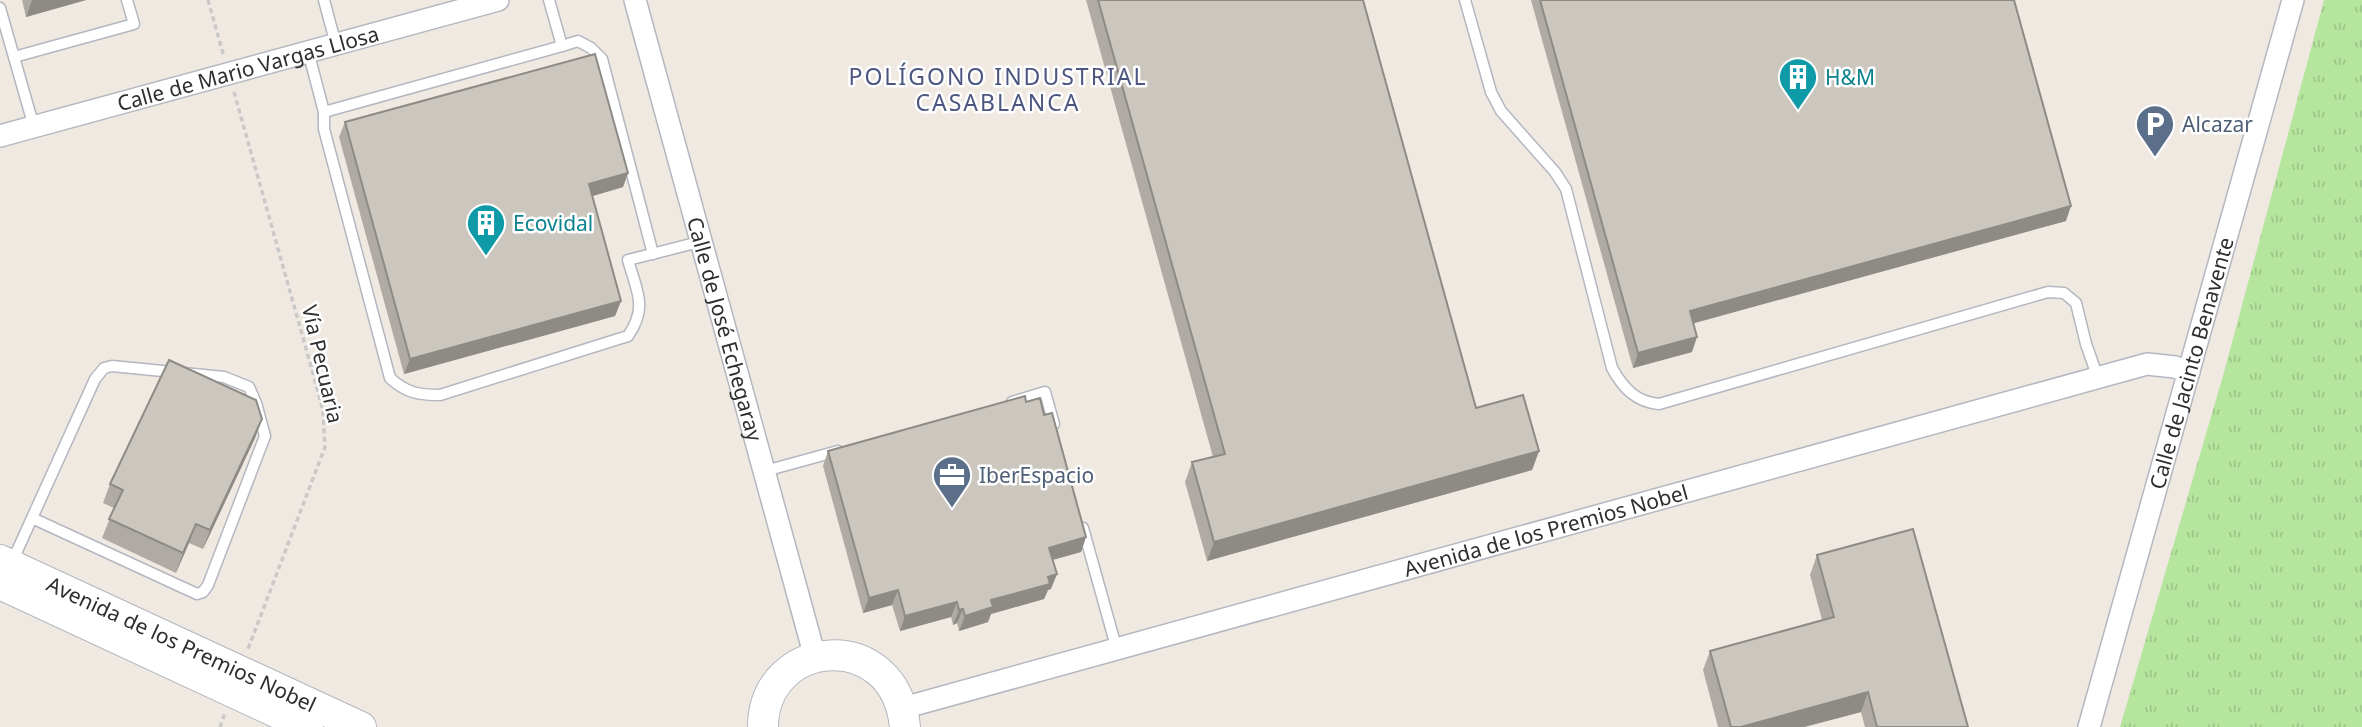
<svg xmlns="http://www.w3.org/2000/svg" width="2362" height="727" font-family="'Noto Sans',sans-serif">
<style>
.grass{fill:url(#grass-tufts)}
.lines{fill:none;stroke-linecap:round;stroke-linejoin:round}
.lane-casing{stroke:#b4b7c1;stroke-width:13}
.street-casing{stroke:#b4b7c1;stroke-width:24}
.secondary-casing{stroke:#b4b7c1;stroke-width:32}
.path{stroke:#c9c9c9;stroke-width:3.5;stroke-dasharray:5 3.5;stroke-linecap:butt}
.lane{stroke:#fff;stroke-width:10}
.street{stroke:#fff;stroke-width:21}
.secondary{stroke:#fff;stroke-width:30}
.wall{fill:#afaba4}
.shaded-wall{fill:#8e8b86}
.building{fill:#cbc7bf;stroke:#8e8b86;stroke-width:2}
.labels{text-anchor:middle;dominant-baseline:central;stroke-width:5;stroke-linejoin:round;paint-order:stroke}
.street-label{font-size:21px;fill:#2e2e2e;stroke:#fff}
.culture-label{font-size:21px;fill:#0d838f;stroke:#fff;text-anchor:start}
.service-label{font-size:21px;fill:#4e5e75;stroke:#fff;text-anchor:start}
.neighbourhood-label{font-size:23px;letter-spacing:2px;fill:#4d5680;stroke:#fff}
</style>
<defs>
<pattern id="grass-tufts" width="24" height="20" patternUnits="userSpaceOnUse" patternTransform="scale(1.75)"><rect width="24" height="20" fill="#b6e59e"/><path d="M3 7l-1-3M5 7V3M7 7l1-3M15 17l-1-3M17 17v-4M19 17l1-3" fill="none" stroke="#9dc588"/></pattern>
</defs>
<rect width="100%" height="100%" fill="#efe9e1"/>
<polygon class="grass" points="2324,0 2362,0 2362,727 2120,727 2223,376"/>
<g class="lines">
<g class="lane-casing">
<g id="lane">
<polyline points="324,0 336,45"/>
<path d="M 1465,0 L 1491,92 L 1501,111 L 1555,172 L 1566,189 L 1612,368 C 1623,388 1636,402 1659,404 L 2048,292 L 2064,293 L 2076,303 L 2086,344 L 2098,378"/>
<polyline points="0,8 34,127"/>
<polyline points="562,46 578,41 591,48 602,59 653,254"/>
<polyline points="308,51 324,112 562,46 549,0"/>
<polyline points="14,57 134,24 127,0"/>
<path d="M 324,112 L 324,129 L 390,378 C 406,393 419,395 440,395 L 628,336 C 648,307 637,292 628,260 L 703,241"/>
<polyline points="1012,402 1045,392 1054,424"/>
<polyline points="765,471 838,451"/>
<polyline points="1083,528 1117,650"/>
<polyline points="12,562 32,518 197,594 203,592 208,585 265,436 256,403 249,387 224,377 112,366 104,368 95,379 32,518"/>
</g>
</g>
<g class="street-casing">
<g id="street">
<path id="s1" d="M 635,0 L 815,657"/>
<path id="s2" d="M 0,136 L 498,0"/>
<path id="s3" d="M 903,708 L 2147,364 L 2175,367 L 2189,372"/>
<path id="s4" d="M 2089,727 L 2293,0"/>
</g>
</g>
<g class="secondary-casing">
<g id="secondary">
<path id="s5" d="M 0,560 L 361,727"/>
<polyline points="0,584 308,727"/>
<path d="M 763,727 C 763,638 895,625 905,727"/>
</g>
</g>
<g class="path">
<polyline points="208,0 224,57"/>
<polyline points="234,92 314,377 323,411 325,447 248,649"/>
<polyline points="220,727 225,713"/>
</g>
<use href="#lane" class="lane"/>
<use href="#street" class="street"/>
<use href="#secondary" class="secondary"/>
</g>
<g class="wall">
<polygon points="22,0 86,0 26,17"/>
<polygon points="1086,0 1363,0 1476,408 1539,451 1532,470 1207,561 1185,482 1192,462 1213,457"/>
<polygon points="1531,0 2014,0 2066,221 1693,323 1692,352 1633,368"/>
<polygon points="345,122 628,173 623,187 592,196 621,301 615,316 404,374 339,137"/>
<polygon points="1026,402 1086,537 1081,552 1053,560 1051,589 1048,590 1044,599 991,614 988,622 959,631 957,623 953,625 951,617 900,631 892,605 863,613 823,466 828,451"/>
<polygon points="262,419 255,438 203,549 189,543 176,573 102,538 114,508 103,503 110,484"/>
<polygon points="1817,555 1968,727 1865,727 1861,712 1804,727 1718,727 1703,670 1710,651 1822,620 1810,575"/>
</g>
<g class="shaded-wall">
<polygon points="32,0 86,0 26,17"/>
<polygon points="628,173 623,187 583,199 589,184"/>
<polygon points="2071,206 2066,221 1684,326 1690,311"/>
<polygon points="621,301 615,316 404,374 410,359"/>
<polygon points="1697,337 1692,352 1633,368 1638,353"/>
<polygon points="262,419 255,438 203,549 210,530"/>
<polygon points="1539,451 1532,470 1207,561 1214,542"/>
<polygon points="196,524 189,543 176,573 183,553"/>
<polygon points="1086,537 1081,552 1044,562 1049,548"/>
<polygon points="1057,574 1051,589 1048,590 1044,599 991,614 988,622 959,631 965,616 991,600"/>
<polygon points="898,590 892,605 863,613 869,598"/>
<polygon points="957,602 951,617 900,631 905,616"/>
<polygon points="963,609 957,623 953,625 959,610"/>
<polygon points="1868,692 1861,712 1804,727 1741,727"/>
</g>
<g class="building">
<polygon points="1098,0 1363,0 1476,408 1523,395 1539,451 1214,542 1192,462 1225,454"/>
<polygon points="1540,0 2014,0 2071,206 1690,311 1697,337 1638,353"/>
<polygon points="595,54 628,173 589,184 621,301 410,359 345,122"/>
<polygon points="169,360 256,400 262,419 210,530 196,524 183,553 109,519 123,490 110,484"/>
<polygon points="1025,396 1026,402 1040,398 1044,415 1052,413 1086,537 1049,548 1057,574 1048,577 1050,584 991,600 993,607 965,616 963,609 959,610 957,602 905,616 898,590 869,598 828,451"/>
<polygon points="1913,529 1968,727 1877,727 1868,692 1741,727 1731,727 1710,651 1834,617 1817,555"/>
</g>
<defs>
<g id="building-pin" transform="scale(2.0125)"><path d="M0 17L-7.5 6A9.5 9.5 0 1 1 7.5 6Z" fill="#0f9aa8" stroke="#fff"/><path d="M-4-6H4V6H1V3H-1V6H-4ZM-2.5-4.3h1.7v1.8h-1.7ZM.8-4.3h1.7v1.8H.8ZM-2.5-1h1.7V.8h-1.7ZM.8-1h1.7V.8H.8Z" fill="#fff"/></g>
<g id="parking-pin" transform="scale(2.0125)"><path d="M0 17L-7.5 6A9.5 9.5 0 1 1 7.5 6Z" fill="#5c6f8a" stroke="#fff"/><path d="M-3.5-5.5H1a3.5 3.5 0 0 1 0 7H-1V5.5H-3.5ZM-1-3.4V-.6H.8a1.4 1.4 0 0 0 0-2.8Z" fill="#fff"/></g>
<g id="office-pin" transform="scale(2.0125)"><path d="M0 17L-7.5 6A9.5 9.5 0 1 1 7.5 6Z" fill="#5c6f8a" stroke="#fff"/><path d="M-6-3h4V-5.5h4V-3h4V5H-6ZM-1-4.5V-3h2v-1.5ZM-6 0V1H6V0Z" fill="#fff"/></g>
</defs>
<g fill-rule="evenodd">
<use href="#building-pin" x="1798" y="77"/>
<use href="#parking-pin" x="2155" y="124"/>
<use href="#building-pin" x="486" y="223"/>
<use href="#office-pin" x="952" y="475"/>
</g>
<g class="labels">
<g class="street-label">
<text stroke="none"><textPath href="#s2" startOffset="257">Calle de Mario Vargas Llosa</textPath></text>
<text stroke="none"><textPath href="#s1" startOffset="341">Calle de José Echegaray</textPath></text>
<text stroke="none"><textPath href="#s4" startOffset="378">Calle de Jacinto Benavente</textPath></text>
<text transform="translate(323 364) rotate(77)">Vía Pecuaria</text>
<text stroke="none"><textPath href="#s3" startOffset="667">Avenida de los Premios Nobel</textPath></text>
<text stroke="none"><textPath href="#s5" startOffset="200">Avenida de los Premios Nobel</textPath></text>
</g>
<g class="culture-label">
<text x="1825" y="77">H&amp;M</text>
<text x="513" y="223">Ecovidal</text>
</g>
<g class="service-label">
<text x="2182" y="124">Alcazar</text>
<text x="979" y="475">IberEspacio</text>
</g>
<g class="neighbourhood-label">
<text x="998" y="76">POLÍGONO INDUSTRIAL<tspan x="998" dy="26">CASABLANCA</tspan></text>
</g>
</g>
</svg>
